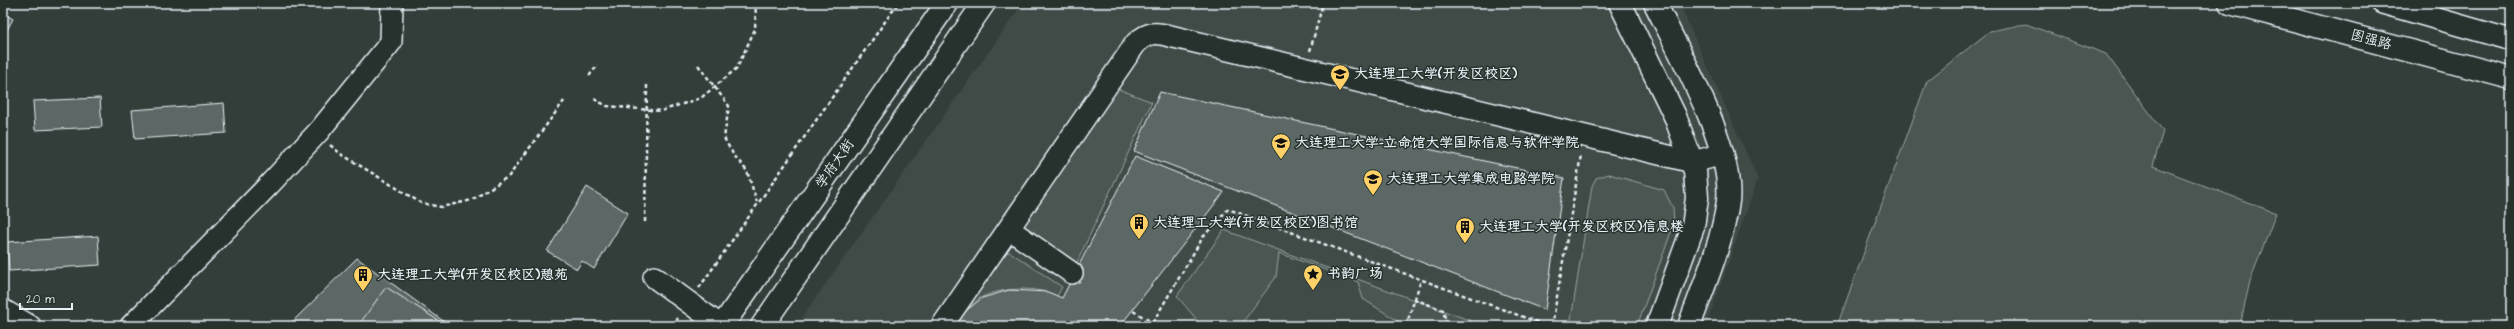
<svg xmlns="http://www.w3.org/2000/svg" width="2514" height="329" font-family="'Architects Daughter','LXGW WenKai TC',sans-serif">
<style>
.built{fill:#3f4b46}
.green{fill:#495651;stroke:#98a4a4}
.building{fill:#5c6865;stroke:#e8f1f8}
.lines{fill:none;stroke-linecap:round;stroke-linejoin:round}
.minor-casing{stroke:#e8f1f8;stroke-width:24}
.tertiary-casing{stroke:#e8f1f8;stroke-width:25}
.secondary-casing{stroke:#e8f1f8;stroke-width:25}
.path{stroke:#e8f1f8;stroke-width:2.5;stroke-dasharray:4 3;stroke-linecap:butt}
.minor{stroke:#26332d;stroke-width:21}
.tertiary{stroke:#26332d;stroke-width:22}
.secondary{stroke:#26332d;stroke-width:22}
.labels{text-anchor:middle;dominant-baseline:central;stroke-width:3;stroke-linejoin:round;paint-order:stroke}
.street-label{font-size:14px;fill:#e8f1f8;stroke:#26332d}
.poi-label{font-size:14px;font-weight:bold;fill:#e8f1f8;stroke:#26332d;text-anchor:start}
</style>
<rect width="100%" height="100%" fill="#323e39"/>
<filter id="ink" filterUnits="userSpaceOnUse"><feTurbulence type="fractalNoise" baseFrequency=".025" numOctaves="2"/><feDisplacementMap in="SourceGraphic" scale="8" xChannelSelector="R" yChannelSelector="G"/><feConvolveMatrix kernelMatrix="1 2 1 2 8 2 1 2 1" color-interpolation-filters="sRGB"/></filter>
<g filter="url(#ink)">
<polygon class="built" points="1023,3 1679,3 1758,179 1706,326 796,326"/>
<g class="green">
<polygon points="2026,24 2106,54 2163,131 2153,166 2276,213 2250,281 2240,326 1837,326 1927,81 1990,31"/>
<polygon points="1113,87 1152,102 1072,273 1020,233 1024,214"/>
<polygon points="1609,174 1664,190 1673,208 1674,224 1637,326 1570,326 1592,186 1596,178"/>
<polygon points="1224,230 1485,326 1406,326 1363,299 1358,282 1279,253 1276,277 1240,326 1202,326 1177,296"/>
<path d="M 1010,252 L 1062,287 L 1057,296 C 1035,286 1004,287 982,297 C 971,303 962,316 954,326 L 1000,254 Z"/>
</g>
<g class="building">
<polygon points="3,13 13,19 3,37"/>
<polygon points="1160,92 1564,178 1545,310 1134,151"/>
<polygon points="100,98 102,127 35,130 33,101"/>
<polygon points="224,103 226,133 135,139 132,110"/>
<polygon points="1135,156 1224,192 1120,326 954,326 967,310 982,298 1009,290 1048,292 1062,298"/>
<polygon points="587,187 628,213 594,269 582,261 577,269 547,251"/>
<polygon points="98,236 100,265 9,271 7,242"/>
<polygon points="357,258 450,326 288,326"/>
<polygon points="386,287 439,321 445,326 358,326"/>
</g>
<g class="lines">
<g class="minor-casing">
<g id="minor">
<polyline points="2382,3 2511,40"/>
<polyline points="1009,229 1072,273"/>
<polyline points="654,277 721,326"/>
<polyline points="3,310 30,326"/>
<polyline points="131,326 268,186 319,131 391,42 392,3"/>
<path d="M 942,326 L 1136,43 C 1148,32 1155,32 1170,36 L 1693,162 L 1723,154"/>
</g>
</g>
<g class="tertiary-casing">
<g id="tertiary">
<polyline points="1620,3 1675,116 1695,171 1697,198 1693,227 1657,326"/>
<path d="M 1655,3 C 1679,53 1734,147 1728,201 C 1722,244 1704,285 1689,326"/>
<polyline points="2230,3 2511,78"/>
</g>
</g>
<g class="secondary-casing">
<g id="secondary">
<polyline points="722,326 947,3"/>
<polyline points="762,326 984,3"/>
</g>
</g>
<g class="path">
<polyline points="1310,51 1323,3"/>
<polyline points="698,65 729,106 724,138 733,154 747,171 757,202"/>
<polyline points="589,76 598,65"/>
<polyline points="594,99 607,106 661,111 701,98 737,68 755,29 756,3"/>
<polyline points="330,145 341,154 421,203 441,207 472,200 509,176 564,101"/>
<polyline points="645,222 647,84"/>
<polyline points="699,288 898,3"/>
<polyline points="1414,299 1443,310 1447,326"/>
<polyline points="1133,311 1159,326"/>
<polyline points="1153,322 1203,237 1228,209 1548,326"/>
<polyline points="673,326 678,318"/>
<polyline points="1406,326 1421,280"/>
<polyline points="1552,326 1581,155"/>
</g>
<use href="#minor" class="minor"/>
<use href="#tertiary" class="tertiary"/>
<use href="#secondary" class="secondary"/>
</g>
</g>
<defs>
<g id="university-pin" transform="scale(1)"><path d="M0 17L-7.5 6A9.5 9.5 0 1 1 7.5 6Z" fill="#ffd166" stroke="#26332d"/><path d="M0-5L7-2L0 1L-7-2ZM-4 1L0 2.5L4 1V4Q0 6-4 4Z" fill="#111"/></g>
<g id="building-pin" transform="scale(1)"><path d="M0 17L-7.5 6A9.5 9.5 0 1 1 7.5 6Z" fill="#ffd166" stroke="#26332d"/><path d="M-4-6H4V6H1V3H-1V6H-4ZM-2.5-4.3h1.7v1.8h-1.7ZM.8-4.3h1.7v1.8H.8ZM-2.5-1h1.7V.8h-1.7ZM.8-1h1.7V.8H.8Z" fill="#111"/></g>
<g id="sight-pin" transform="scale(1)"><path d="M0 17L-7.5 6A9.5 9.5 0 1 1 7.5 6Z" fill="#ffd166" stroke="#26332d"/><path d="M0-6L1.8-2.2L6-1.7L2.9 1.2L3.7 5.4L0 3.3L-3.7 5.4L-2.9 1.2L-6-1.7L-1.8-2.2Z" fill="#111"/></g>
</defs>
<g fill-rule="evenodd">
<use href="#university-pin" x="1340" y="74"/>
<use href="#university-pin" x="1281" y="143"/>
<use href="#university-pin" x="1373" y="179"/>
<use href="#building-pin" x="1139" y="223"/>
<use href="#building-pin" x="1465" y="227"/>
<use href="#sight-pin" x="1313" y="274"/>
<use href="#building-pin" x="363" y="275"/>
</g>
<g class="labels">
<g class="street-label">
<text transform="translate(2371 40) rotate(15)">图强路</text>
<text transform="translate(835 164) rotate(-55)">学府大街</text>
</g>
<g class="poi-label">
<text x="1354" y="74">大连理工大学(开发区校区)</text>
<text x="1295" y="143">大连理工大学-立命馆大学国际信息与软件学院</text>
<text x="1387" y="179">大连理工大学集成电路学院</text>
<text x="1153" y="223">大连理工大学(开发区校区)图书馆</text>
<text x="1479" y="227">大连理工大学(开发区校区)信息楼</text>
<text x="1327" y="274">书韵广场</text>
<text x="377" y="275">大连理工大学(开发区校区)憩苑</text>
</g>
</g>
<rect width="2514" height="329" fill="none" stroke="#26332d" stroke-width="16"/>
<rect x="8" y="8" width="2498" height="313" fill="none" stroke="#e8f1f8" stroke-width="1.5" filter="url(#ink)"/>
<path d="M20 303v6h52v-6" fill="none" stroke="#e8f1f8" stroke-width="2"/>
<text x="26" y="303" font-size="12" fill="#e8f1f8" stroke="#26332d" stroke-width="3" paint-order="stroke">20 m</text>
</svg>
